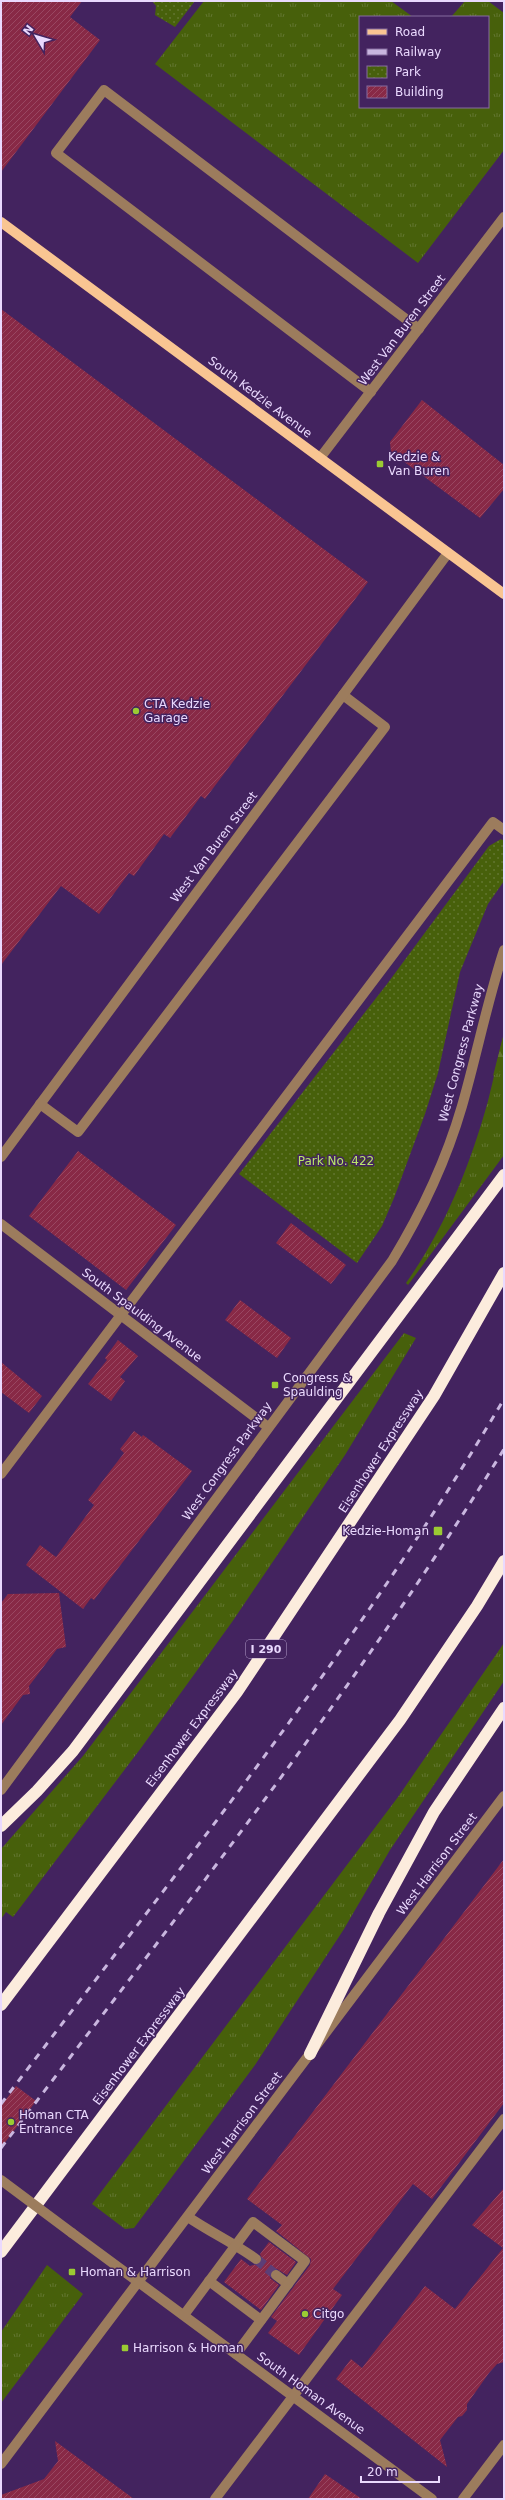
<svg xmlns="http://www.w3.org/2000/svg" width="505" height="2500" font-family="'DejaVu Sans',sans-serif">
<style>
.grass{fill:url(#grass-tufts)}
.forest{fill:url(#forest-firs)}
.park{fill:url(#park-dots)}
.building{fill:url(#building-hatch)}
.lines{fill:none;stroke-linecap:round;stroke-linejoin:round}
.minor-tunnel{stroke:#5c3e77;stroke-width:10;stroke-dasharray:10 5;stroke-linecap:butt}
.minor{stroke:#9c7c5d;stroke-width:10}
.major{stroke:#f9c592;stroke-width:10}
.highway{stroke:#fcecdd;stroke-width:12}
.rail{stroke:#c9b6df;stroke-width:3;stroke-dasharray:7 7;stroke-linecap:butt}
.minor-bridge{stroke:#9c7c5d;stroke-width:10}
.poi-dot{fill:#9bcb33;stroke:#43235f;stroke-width:1.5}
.labels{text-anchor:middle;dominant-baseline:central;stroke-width:3;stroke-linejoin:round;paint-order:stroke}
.shield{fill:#43235f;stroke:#b8a2ce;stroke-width:1}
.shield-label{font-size:11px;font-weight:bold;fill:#ead9fe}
.street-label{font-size:12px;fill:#ead9fe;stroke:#43235f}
.poi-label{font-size:12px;fill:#ead9fe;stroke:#43235f;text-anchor:start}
.park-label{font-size:12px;fill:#bae769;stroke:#43235f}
</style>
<defs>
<pattern id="grass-tufts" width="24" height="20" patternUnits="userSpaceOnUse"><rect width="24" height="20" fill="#47600b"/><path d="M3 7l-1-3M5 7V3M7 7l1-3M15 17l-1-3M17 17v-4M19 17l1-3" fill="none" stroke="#627630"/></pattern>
<pattern id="forest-firs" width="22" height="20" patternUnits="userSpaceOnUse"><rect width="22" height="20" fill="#47600b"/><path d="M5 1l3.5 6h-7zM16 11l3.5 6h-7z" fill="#627630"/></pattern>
<pattern id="park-dots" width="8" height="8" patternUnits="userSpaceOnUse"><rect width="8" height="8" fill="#47600b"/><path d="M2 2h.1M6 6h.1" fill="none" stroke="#627630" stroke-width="1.8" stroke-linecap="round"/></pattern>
<pattern id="building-hatch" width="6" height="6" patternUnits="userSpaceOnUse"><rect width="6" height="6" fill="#882946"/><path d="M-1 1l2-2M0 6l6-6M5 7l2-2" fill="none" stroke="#994762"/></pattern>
</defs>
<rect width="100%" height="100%" fill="#43235f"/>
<g class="grass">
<polygon points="204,1 391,1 413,17 360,17 360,107 488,107 488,17 451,17 465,1 488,1 504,13 504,150 418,263 155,64"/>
<path d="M 504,1033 L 504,1155 L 408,1285 L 406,1283 C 445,1228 470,1166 488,1101 C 494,1078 498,1055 504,1033 Z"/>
<polygon points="404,1333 416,1338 345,1455 232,1622 141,1748 13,1917 6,1912 1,1919 1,1849 83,1756"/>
<polygon points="504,1643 504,1681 390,1850 344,1929 255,2065 134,2228 125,2229 92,2204 398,1797"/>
<polygon points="47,2265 83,2294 1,2403 1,2332"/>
</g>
<polygon class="forest" points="504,1033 504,1069 493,1076"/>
<g class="park">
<polygon points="152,1 195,1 175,27 155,15 156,6"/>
<polygon points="501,839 504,841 504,881 488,904 460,972 438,1073 425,1114 394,1198 382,1226 357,1263 239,1174 387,984 489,846"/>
</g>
<g class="building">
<polygon points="1,1 82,1 70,17 100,40 1,172"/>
<polygon points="1,309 368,582 205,799 201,796 170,838 164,834 134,876 129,873 99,914 61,886 1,965"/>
<polygon points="422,400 504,465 504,489 480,518 391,452 390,442"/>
<polygon points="78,1151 176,1225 126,1290 29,1216"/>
<polygon points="291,1223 346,1265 331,1284 276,1243"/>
<polygon points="240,1300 291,1338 277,1358 225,1320"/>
<polygon points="118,1340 138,1356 120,1377 125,1381 111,1401 88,1384 107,1360 105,1358"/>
<polygon points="1,1362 42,1396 29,1413 1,1392"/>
<polygon points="134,1431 142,1437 143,1435 192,1471 94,1600 91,1598 83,1609 26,1565 40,1545 56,1557 94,1505 88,1500 124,1453 120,1449"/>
<polygon points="59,1593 66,1647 57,1649 29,1686 30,1694 23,1695 1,1725 1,1603 8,1594"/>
<polygon points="504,1859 504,2103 432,2199 413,2184 333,2289 342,2295 299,2355 268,2333 277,2321 271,2317 310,2265 311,2259 276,2231 282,2225 247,2199"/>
<polygon points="16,2086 36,2101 1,2148 1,2106"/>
<polygon points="504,2188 504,2362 497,2364 489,2373 467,2404 467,2410 462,2416 458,2417 440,2440 447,2467 336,2379 351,2359 362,2368 425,2286 455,2309 503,2248 472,2225"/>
<polygon points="269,2242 296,2262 287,2275 277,2269 271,2271 270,2278 279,2285 261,2310 224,2282 241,2259 250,2266 261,2263 262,2259 260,2254"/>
<polygon points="55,2441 134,2499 1,2499 1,2495 44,2479 58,2461"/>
<polygon points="325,2474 362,2499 308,2499"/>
</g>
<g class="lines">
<polyline class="minor-tunnel" points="256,2259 276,2275"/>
<g class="minor">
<polyline points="371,392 56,153 104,90 419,329"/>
<polyline points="320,458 504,217"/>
<polyline points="40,1104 78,1132 385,727 343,695"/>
<polyline points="1,1157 448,553"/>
<polyline points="1,1224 268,1427"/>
<polyline points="1,1474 493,822 504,830"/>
<path d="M 1,1790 L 392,1261 C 422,1212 446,1161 462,1106 C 477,1054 487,1002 504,950"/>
<path d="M 188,2217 C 210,2232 234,2243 256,2259"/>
<polyline points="72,2233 432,2499"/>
<polyline points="276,2275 288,2284"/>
<polyline points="209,2281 261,2320"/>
<polyline points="184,2315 253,2222 305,2261 236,2354"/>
<polyline points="1,2464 504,1796"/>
<polyline points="215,2499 504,2119"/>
<polyline points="463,2499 504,2445"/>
</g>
<polyline class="major" points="1,222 504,594"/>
<g class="highway">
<polyline points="1,1826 37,1791 73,1751 504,1175"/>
<polyline points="1,2005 237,1692 434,1396 504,1273"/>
<polyline points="310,2054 379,1913 434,1812 504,1708"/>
<polyline points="1,2252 400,1720 477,1606 504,1561"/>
</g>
<g class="rail">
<path d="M 1,2104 C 175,1874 357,1648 504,1399"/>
<path d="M 1,2148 C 174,1920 353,1694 504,1449"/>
</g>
<polyline class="minor-bridge" points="1,2180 72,2233"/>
</g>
<g class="poi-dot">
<rect x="376" y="460" width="8" height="8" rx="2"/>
<circle cx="136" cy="711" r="4"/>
<rect x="271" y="1381" width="8" height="8" rx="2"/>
<rect x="433" y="1526" width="10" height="10" rx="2"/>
<circle cx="11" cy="2122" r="4"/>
<rect x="68" y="2268" width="8" height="8" rx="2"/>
<circle cx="305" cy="2314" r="4"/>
<rect x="121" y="2344" width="8" height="8" rx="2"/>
</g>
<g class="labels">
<rect class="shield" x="246" y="1640" width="40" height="18" rx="3"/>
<g class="shield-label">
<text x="266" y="1649">I 290</text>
</g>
<g class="street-label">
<text transform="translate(402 330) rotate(-53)">West Van Buren Street</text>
<text transform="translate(260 397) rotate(37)">South Kedzie Avenue</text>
<text transform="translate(214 847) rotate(-53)">West Van Buren Street</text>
<text transform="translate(461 1053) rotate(-75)">West Congress Parkway</text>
<text transform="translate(142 1315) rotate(37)">South Spaulding Avenue</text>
<text transform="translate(381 1451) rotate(-57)">Eisenhower Expressway</text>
<text transform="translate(227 1461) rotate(-54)">West Congress Parkway</text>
<text transform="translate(192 1728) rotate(-53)">Eisenhower Expressway</text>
<text transform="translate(437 1864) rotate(-53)">West Harrison Street</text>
<text transform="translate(139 2046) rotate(-53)">Eisenhower Expressway</text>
<text transform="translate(242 2123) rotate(-53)">West Harrison Street</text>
<text transform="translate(311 2393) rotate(36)">South Homan Avenue</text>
</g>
<g class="poi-label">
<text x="388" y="457">Kedzie &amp;<tspan x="388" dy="14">Van Buren</tspan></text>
<text x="144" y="704">CTA Kedzie<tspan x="144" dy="14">Garage</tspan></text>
<text x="283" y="1378">Congress &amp;<tspan x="283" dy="14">Spaulding</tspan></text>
<text x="429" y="1531" text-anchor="end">Kedzie-Homan</text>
<text x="19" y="2115">Homan CTA<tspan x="19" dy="14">Entrance</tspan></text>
<text x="80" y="2272">Homan &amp; Harrison</text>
<text x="313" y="2314">Citgo</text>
<text x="133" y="2348">Harrison &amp; Homan</text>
</g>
<g class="park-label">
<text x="336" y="1161">Park No. 422</text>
</g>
</g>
<rect width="505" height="2500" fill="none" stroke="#ead9fe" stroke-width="4"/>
<rect x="359" y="16" width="130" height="92" fill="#43235f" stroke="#866c9f"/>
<rect x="367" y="29" width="20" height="6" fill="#f9c592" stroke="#866c9f"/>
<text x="395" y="36" font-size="12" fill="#ead9fe">Road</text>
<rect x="367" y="49" width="20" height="6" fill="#c9b6df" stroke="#866c9f"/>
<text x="395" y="56" font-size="12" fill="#ead9fe">Railway</text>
<rect x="367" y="66" width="20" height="12" fill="url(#park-dots)" stroke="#866c9f"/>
<text x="395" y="76" font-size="12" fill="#ead9fe">Park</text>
<rect x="367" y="86" width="20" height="12" fill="url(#building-hatch)" stroke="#866c9f"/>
<text x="395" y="96" font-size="12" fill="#ead9fe">Building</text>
<g transform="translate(36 36) rotate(308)" stroke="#43235f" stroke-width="3" paint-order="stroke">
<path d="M0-3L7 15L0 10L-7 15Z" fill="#ead9fe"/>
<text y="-6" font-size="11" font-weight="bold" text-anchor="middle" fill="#ead9fe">N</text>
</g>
<path d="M361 2476v6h78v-6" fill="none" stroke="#ead9fe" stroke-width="2"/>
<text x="367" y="2476" font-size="12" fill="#ead9fe" stroke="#43235f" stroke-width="3" paint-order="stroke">20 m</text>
</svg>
